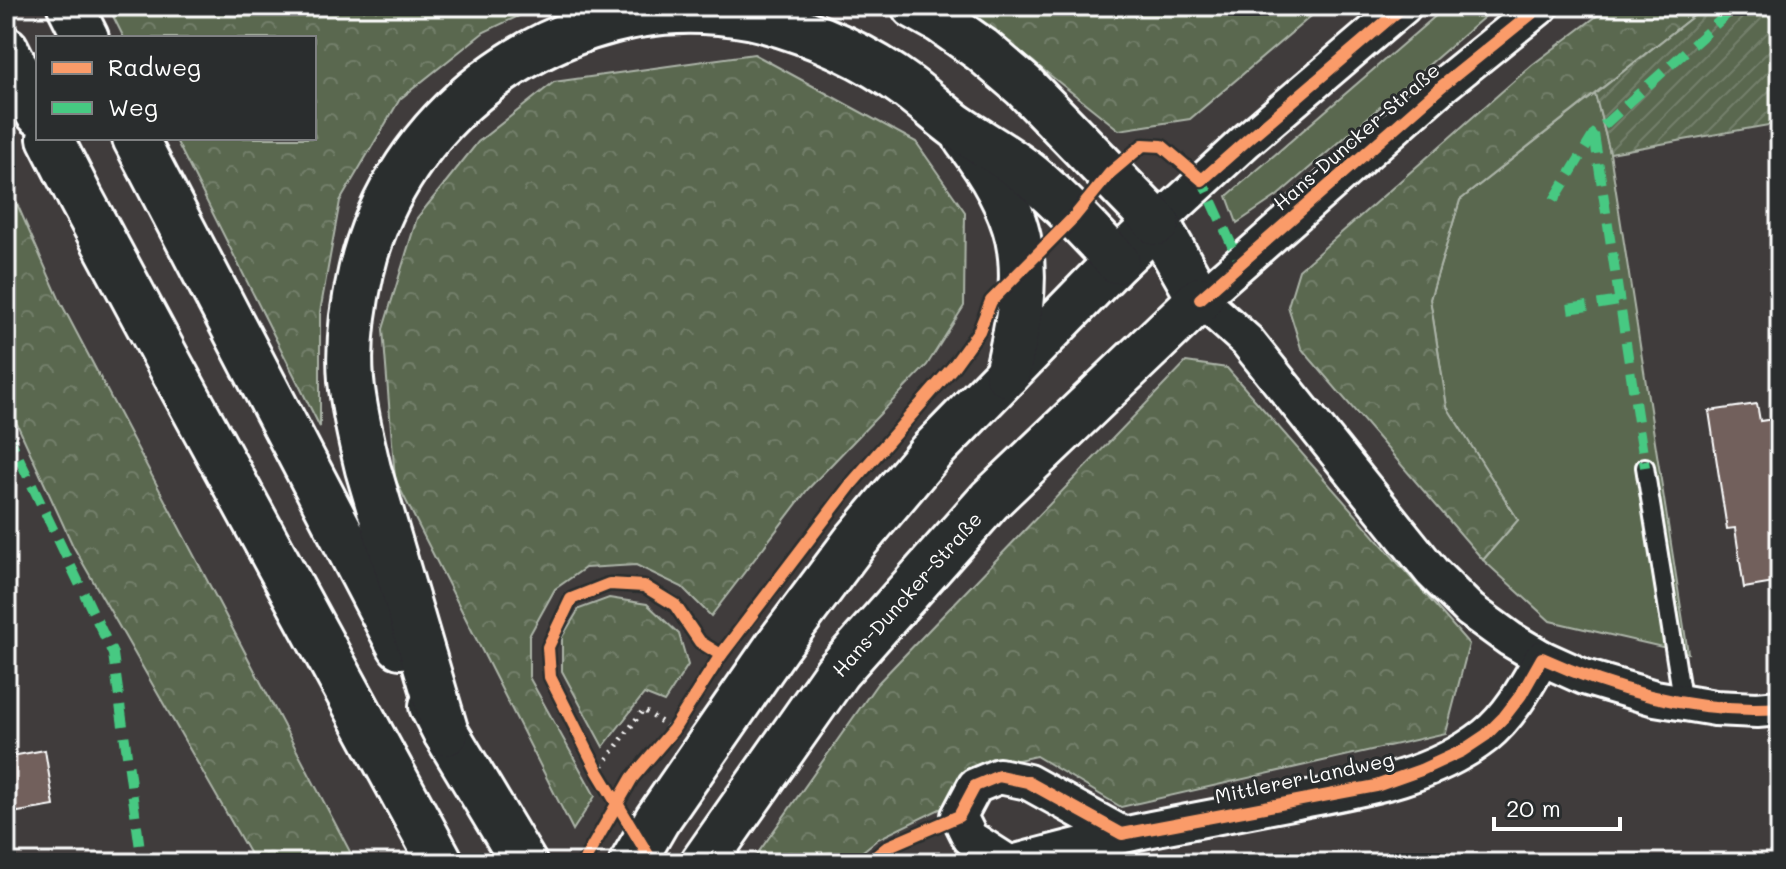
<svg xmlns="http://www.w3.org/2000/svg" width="1786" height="869" font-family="Mali,sans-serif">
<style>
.grass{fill:#5a6850;stroke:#acb4a8;stroke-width:2}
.forest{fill:url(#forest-crowns);stroke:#acb4a8;stroke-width:2}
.garden{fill:url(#garden-furrows);stroke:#acb4a8;stroke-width:2}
.building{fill:#72605c;stroke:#fff;stroke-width:2}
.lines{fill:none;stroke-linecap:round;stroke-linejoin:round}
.lane-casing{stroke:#fff;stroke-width:22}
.street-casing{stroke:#fff;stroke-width:40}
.secondary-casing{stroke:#fff;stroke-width:50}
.highway-casing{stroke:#fff;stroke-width:50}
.path{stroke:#fff;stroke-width:5;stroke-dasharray:2 6;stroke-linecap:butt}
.lane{stroke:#2a2d2e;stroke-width:16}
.street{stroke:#2a2d2e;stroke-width:34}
.secondary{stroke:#2a2d2e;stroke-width:44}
.highway{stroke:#2a2d2e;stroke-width:44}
.quiet{stroke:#46c982;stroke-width:10;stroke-dasharray:20 10;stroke-linecap:butt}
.cycleway-casing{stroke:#2a2d2e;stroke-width:17}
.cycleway{stroke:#fa9b69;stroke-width:12}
.labels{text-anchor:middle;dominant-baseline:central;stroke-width:6;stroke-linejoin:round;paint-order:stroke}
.street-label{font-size:20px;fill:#fff;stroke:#2a2d2e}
</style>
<defs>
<pattern id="forest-crowns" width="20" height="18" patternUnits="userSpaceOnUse" patternTransform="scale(2)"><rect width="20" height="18" fill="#5a6850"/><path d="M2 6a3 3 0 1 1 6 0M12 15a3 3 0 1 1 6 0" fill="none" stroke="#737f6a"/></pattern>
<pattern id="garden-furrows" width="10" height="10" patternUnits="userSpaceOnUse" patternTransform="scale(2)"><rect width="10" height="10" fill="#5a6850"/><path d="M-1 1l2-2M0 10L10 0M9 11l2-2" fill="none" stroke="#737f6a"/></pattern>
</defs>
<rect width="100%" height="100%" fill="#403c3c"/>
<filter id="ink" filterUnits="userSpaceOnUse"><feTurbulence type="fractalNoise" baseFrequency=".0125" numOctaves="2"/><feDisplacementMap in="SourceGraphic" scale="16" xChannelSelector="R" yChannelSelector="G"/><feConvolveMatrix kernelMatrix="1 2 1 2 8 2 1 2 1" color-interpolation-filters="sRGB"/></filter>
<g filter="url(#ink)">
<g class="grass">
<polygon points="1447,6 1497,6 1277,196 1237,223 1227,196"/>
<polygon points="1595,94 1610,153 1688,653 1550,621 1483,560 1518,520 1447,408 1430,299 1460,200"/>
</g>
<g class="forest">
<polygon points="108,6 540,6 484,32 400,99 340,201 320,312 320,427 175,138 314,138 314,38 124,38"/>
<polygon points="963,6 1323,6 1190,119 1119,130"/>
<polygon points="1610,6 1706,6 1460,200 1430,299 1447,407 1518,520 1483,560 1301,348 1288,306 1299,270 1532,65"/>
<polygon points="754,54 916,142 965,212 964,306 927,365 808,489 711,616 682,587 636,565 585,568 555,589 529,636 529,677 595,796 573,830 395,479 383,329 417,218 478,142 554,82"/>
<polygon points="6,179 61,303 356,863 255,863 73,546 6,400"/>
<polygon points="1186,362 1227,368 1469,644 1446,733 1121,807 1036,756 969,771 942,808 878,839 848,863 751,863 877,684"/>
<polygon points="609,598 647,604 679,634 688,665 664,702 644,694 603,747 562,671 562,637 579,609"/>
</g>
<polygon class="garden" points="1706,6 1780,6 1780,123 1610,153 1595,94"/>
<g class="building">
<polygon points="1757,404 1760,421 1780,418 1780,582 1744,588 1735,528 1727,529 1709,411"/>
<polygon points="45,750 54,806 6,814 6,757"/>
</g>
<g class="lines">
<g class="lane-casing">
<polyline id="lane" points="1645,467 1683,704"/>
</g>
<g class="street-casing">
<g id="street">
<polyline points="1541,6 1442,86 1200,299 1247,341 1432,572 1470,610 1510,639 1542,658 1584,677 1655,698 1715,708 1757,710 1780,708"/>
<polyline points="1157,223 1246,141 1404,6"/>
<polyline points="1009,863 970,838 959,816 975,786 999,776 1028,782 1122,834"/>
<path d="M 1012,863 C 1065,849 1118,835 1172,825 C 1213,817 1255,809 1297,801 C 1361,789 1431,778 1485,736 C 1510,716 1526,686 1542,658"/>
</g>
</g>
<g class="secondary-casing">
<g id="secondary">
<polyline points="632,863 657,820 778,645 855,542 930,453 1117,261 1157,223 1200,299"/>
<path id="s1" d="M 703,863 L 837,672 L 990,500 L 1200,299"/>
</g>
</g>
<g class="highway-casing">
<g id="highway">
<polyline points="70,6 86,38"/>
<polyline points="914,6 941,21 982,50 1024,86 1157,223"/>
<polyline points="6,49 38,113"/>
<polyline points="50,138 81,199 168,361 441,863"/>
<polyline points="135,138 400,646"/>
<path d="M 966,139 C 988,168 1010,203 1018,238 C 1028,283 1017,330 1007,374"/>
<polyline points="432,706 446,733 524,863"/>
<path d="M 446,733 L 368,469 C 361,440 354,410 351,380 C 348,344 353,307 361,272 C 395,120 547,4 703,11 C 723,12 743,14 762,19 C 814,33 866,56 909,88 C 925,100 940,114 956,126 C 981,143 1008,157 1031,176 C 1062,202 1090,232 1117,261"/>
</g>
</g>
<polyline class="path" points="598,772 643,710 669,727"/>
<use href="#lane" class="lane"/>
<use href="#street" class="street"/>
<use href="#secondary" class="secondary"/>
<use href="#highway" class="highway"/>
<g class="quiet">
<polyline points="1594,134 1645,467"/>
<polyline points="1197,176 1202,180 1240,263"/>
<polyline points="1554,200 1594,134 1736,6"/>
<polyline points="1568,309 1620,301"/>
<polyline points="6,431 113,654 142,863"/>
</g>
<g class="cycleway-casing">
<g id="cycleway">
<polyline points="1200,299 1442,86 1541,6"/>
<polyline points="583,863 632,778 673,730 721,655 852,483 953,367 979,331 991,301 1074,217 1110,173 1143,145 1162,146 1202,180 1246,141 1404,6"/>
<polyline points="653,863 598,772 550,677 548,647 571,599 609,584 644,586 675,605 700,642 721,655"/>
<path d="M 868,863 L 889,846 L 959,816 L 975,786 L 999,776 L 1028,782 L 1122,834 L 1376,786 L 1421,770 L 1462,751 L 1486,735 L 1504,717 L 1521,695 L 1542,658 C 1617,692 1697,714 1780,708"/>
</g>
</g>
<use href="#cycleway" class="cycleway"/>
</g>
</g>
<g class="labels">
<g class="street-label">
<text transform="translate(1356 136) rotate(-41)">Hans-Duncker-Straße</text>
<text stroke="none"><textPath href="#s1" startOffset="338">Hans-Duncker-Straße</textPath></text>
<text transform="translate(1304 777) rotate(-12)">Mittlerer Landweg</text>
</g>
</g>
<rect width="1786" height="869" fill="none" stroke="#2a2d2e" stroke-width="32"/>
<rect x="16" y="16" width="1754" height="837" fill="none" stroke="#fff" stroke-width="3" filter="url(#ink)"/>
<rect x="36" y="36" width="280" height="104" fill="#2a2d2e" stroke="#7f8182" stroke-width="2"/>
<rect x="52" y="62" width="40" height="12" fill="#fa9b69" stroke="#7f8182" stroke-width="2"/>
<text x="108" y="76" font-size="24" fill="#ffffff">Radweg</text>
<rect x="52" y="102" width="40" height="12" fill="#46c982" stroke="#7f8182" stroke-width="2"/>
<text x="108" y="116" font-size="24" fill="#ffffff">Weg</text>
<path d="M1494 817v12h126v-12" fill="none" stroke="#ffffff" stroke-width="4"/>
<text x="1506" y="817" font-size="24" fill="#ffffff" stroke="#2a2d2e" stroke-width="6" paint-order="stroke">20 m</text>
</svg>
